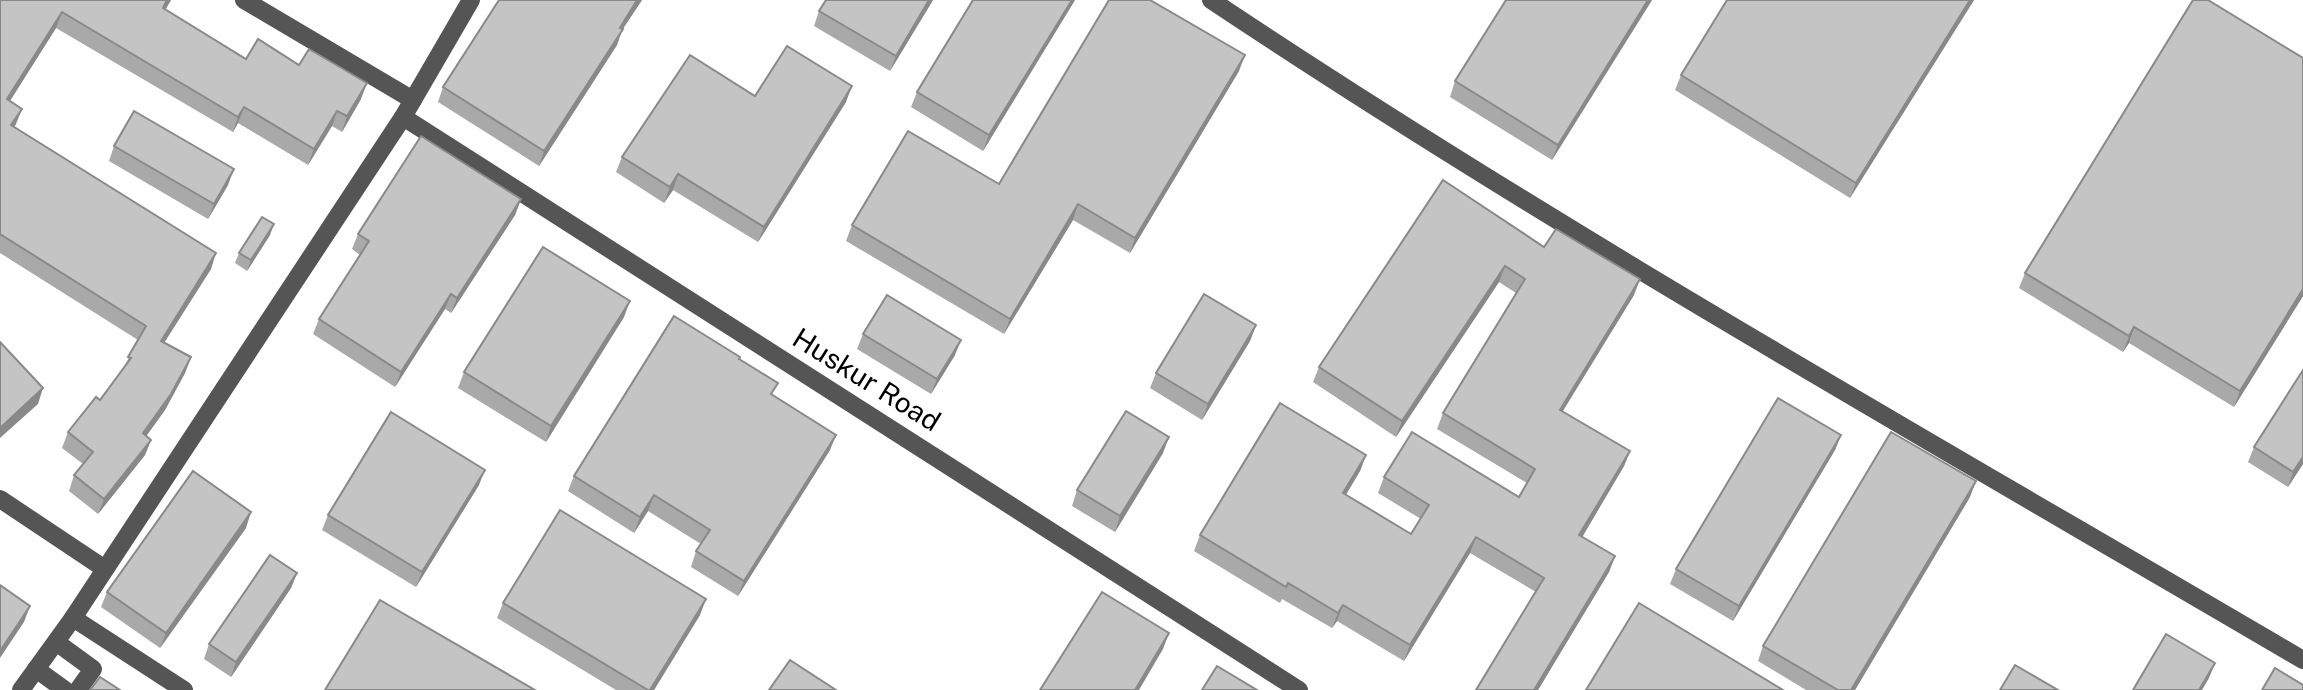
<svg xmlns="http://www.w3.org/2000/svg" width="2303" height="690" font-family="'Public Sans',sans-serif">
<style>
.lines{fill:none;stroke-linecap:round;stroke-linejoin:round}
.minor{stroke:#555;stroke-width:18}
.wall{fill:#a9a9a9}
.shaded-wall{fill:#898989}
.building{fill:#c4c4c4;stroke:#898989;stroke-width:2}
.labels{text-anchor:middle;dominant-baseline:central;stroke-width:7;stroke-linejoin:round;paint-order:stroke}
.street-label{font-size:28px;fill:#000;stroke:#fff}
</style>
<rect width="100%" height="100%" fill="#fff"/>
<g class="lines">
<g class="minor">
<polyline points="244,0 413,100"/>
<path d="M 1211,0 C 1565,236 1937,445 2303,660"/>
<polyline points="403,117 1299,690"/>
<polyline points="0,499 105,569"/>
<polyline points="73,618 184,690"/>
<polyline points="56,642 93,669 78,690"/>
<polyline points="36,669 65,690"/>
<polyline points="21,690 73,618 403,117 471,0"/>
</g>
</g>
<g class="wall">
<polygon points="0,0 171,0 166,9 246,59 299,65 361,99 342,132 332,126 308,165 238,123 233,132 56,28 10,101 16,124 14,127 211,269 164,343 191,357 185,373 165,410 146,436 151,440 145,455 98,514 69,491 74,475 83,464 62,448 68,432 100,400 125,365 138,340 0,253"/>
<polygon points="499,0 642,0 622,30 617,45 539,166 438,102 443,87"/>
<polygon points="933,0 890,71 814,26 819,11"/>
<polygon points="973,0 1075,0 983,151 911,107 917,92"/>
<polygon points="1506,0 1652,0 1552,160 1450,97 1455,81"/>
<polygon points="1727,0 1974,0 1850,198 1675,90 1681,75"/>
<polygon points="2303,58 2303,296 2234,407 2129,343 2123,352 2019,288 2025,273"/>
<polygon points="1239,71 1130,253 1073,220 1004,334 846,241 852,225 999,184"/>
<polygon points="755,96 846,102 758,242 673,190 664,203 616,172 622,157"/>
<polygon points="114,146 228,185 208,219 109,161"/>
<polygon points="1443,180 1544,247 1634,295 1563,411 1630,451 1624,466 1582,537 1615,556 1609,572 1538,690 1476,690 1536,592 1470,553 1404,661 1337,621 1332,628 1282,599 1280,603 1194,551 1200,535 1366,455 1360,471 1346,495 1411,534 1421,519 1378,493 1384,477 1519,497 1527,483 1437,429 1443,413 1516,293 1499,282 1396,437 1313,382 1319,367"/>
<polygon points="521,199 515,215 451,313 445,309 395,387 313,334 319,319 360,255 352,249 358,234"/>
<polygon points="270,235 247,271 235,263 239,253"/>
<polygon points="624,317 546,442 458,388 464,372"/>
<polygon points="1256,325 1250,341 1202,420 1150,388 1156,373"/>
<polygon points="863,334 955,355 931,394 857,349"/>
<polygon points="739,359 774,396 830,450 738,596 691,567 696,551 701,544 648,511 634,533 568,491 574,476"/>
<polygon points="2303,370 2303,464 2288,487 2248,462 2254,447"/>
<polygon points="1841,435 1835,450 1733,621 1670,584 1676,569"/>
<polygon points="1163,453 1115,532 1072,506 1077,490"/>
<polygon points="479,485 416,587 322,530 328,515"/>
<polygon points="1970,497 1855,690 1806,690 1758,661 1763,646"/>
<polygon points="246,528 160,648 101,607 107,592"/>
<polygon points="297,573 291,588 231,677 204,659 209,644"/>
<polygon points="503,603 700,615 654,690 616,690 497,618"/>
</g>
<g class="shaded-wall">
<polygon points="167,0 171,0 157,23 163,8"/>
<polygon points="637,0 642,0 622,30 617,45 539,166 544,151"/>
<polygon points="929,0 933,0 890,71 896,56"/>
<polygon points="1072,0 1075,0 983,151 989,135"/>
<polygon points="1648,0 1652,0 1552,160 1558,145"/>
<polygon points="1970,0 1974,0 1850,198 1856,183"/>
<polygon points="62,12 56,28 1,115 7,99"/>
<polygon points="1245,55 1239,71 1130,253 1135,238"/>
<polygon points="367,83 361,99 342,132 347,116"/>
<polygon points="852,86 846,102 758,242 764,227"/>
<polygon points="244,107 238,123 233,132 238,117"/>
<polygon points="22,109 16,124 6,141 11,125"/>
<polygon points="337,111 332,126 308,165 314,149"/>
<polygon points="234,169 228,185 208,219 214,204"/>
<polygon points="678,174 673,190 664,203 670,187"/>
<polygon points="521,199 515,215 451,313 457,298"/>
<polygon points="1078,204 1073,220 1004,334 1010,319"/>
<polygon points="274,224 270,235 247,271 251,260"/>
<polygon points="216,253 211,269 155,357 161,341"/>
<polygon points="1505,266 1499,282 1396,437 1402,421"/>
<polygon points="1640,279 1634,295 1554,425 1560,410"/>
<polygon points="2303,289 2303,296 2234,407 2240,391"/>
<polygon points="451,294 445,309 395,387 401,372"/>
<polygon points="630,301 624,317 546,442 551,426"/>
<polygon points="1256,325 1250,341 1202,420 1208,404"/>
<polygon points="2134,327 2129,343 2123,352 2129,336"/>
<polygon points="961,340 955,355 931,394 937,379"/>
<polygon points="191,357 185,373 165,410 137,449 143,433"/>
<polygon points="43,388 38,404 0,438 0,428"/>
<polygon points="836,435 830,450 738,596 744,581"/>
<polygon points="1841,435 1835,450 1733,621 1739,606"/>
<polygon points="1169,437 1163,453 1115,532 1120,516"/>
<polygon points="151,440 145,455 98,514 104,499"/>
<polygon points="1630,451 1624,466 1574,551 1579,535"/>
<polygon points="1366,455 1360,471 1337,509 1343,493"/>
<polygon points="2303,457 2303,464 2288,487 2293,472"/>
<polygon points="485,470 479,485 416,587 422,572"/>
<polygon points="1976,481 1970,497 1855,690 1851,690"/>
<polygon points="654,495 648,511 634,533 640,517"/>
<polygon points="251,512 246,528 160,648 166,633"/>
<polygon points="1476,537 1470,553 1404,661 1410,645"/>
<polygon points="1615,556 1609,572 1538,690 1534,690"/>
<polygon points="297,573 291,588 231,677 236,662"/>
<polygon points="706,599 700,615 654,690 650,690"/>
<polygon points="1343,605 1337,621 1332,628 1338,613"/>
<polygon points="30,606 24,622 0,658 0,651"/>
<polygon points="1169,633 1163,649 1139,690 1135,690"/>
<polygon points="2215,663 2209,678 2202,690 2199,690"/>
</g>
<g class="building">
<polygon points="0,0 167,0 163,8 246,59 258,39 299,65 309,49 367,83 347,116 337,111 314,149 244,107 238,117 62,12 7,99 22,109 11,125 216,253 161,341 191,357 171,394 143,433 151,440 104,499 74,475 93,452 68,432 96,397 100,400 131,358 128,357 146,326 0,234"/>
<polygon points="499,0 637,0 620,28 623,29 544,151 443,87"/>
<polygon points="826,0 929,0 896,56 819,11"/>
<polygon points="973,0 1072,0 989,135 917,92"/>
<polygon points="1109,0 1150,0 1245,55 1135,238 1078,204 1010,319 852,225 908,131 999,184"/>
<polygon points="1506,0 1648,0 1558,145 1455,81"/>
<polygon points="1727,0 1970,0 1856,183 1681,75"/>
<polygon points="2193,0 2208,0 2303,58 2303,289 2240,391 2134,327 2129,336 2025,273"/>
<polygon points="787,46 852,86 764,227 678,174 670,187 622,157 690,55 755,96"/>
<polygon points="134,111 234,169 214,204 114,146"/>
<polygon points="421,136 521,199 457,298 451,294 401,372 319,319 369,241 358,234"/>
<polygon points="1443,180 1544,247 1556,229 1640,279 1560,410 1630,451 1579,535 1615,556 1534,690 1476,690 1544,578 1476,537 1410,645 1343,605 1338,613 1288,583 1286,587 1200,535 1280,403 1366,455 1343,493 1411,534 1429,505 1384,477 1412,432 1519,497 1535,469 1443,413 1525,279 1505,266 1402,421 1319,367"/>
<polygon points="262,217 274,224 251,260 239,253"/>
<polygon points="543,247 630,301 551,426 464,372"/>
<polygon points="1204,294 1256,325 1208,404 1156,373"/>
<polygon points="887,295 961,340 937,379 863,334"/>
<polygon points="674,316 740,357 739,359 778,383 771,394 836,435 744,581 696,551 710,530 654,495 640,517 574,476"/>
<polygon points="0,342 43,388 0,428"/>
<polygon points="2303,370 2303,457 2293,472 2254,447"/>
<polygon points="1778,398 1841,435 1739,606 1676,569"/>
<polygon points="1126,411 1169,437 1120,516 1077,490"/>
<polygon points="391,412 485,470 422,572 328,515"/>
<polygon points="1891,432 1976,481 1851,690 1838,690 1763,646"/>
<polygon points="193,471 251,512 166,633 107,592"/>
<polygon points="560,510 706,599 650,690 648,690 503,603"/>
<polygon points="270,555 297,573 236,662 209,644"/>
<polygon points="0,585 30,606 0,651"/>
<polygon points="1102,592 1169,633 1135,690 1040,690"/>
<polygon points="380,600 535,690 325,690"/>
<polygon points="1639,603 1783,690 1586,690"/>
<polygon points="2166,634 2215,663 2199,690 2133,690"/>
<polygon points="790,660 836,690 769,690"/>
<polygon points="2015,665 2058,690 2000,690"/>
<polygon points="1217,666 1257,690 1202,690"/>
<polygon points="2275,668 2303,685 2303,690 2262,690"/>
<polygon points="100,677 120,690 90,690"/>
</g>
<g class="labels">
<g class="street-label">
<text transform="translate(867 379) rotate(32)">Huskur Road</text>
</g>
</g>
</svg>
